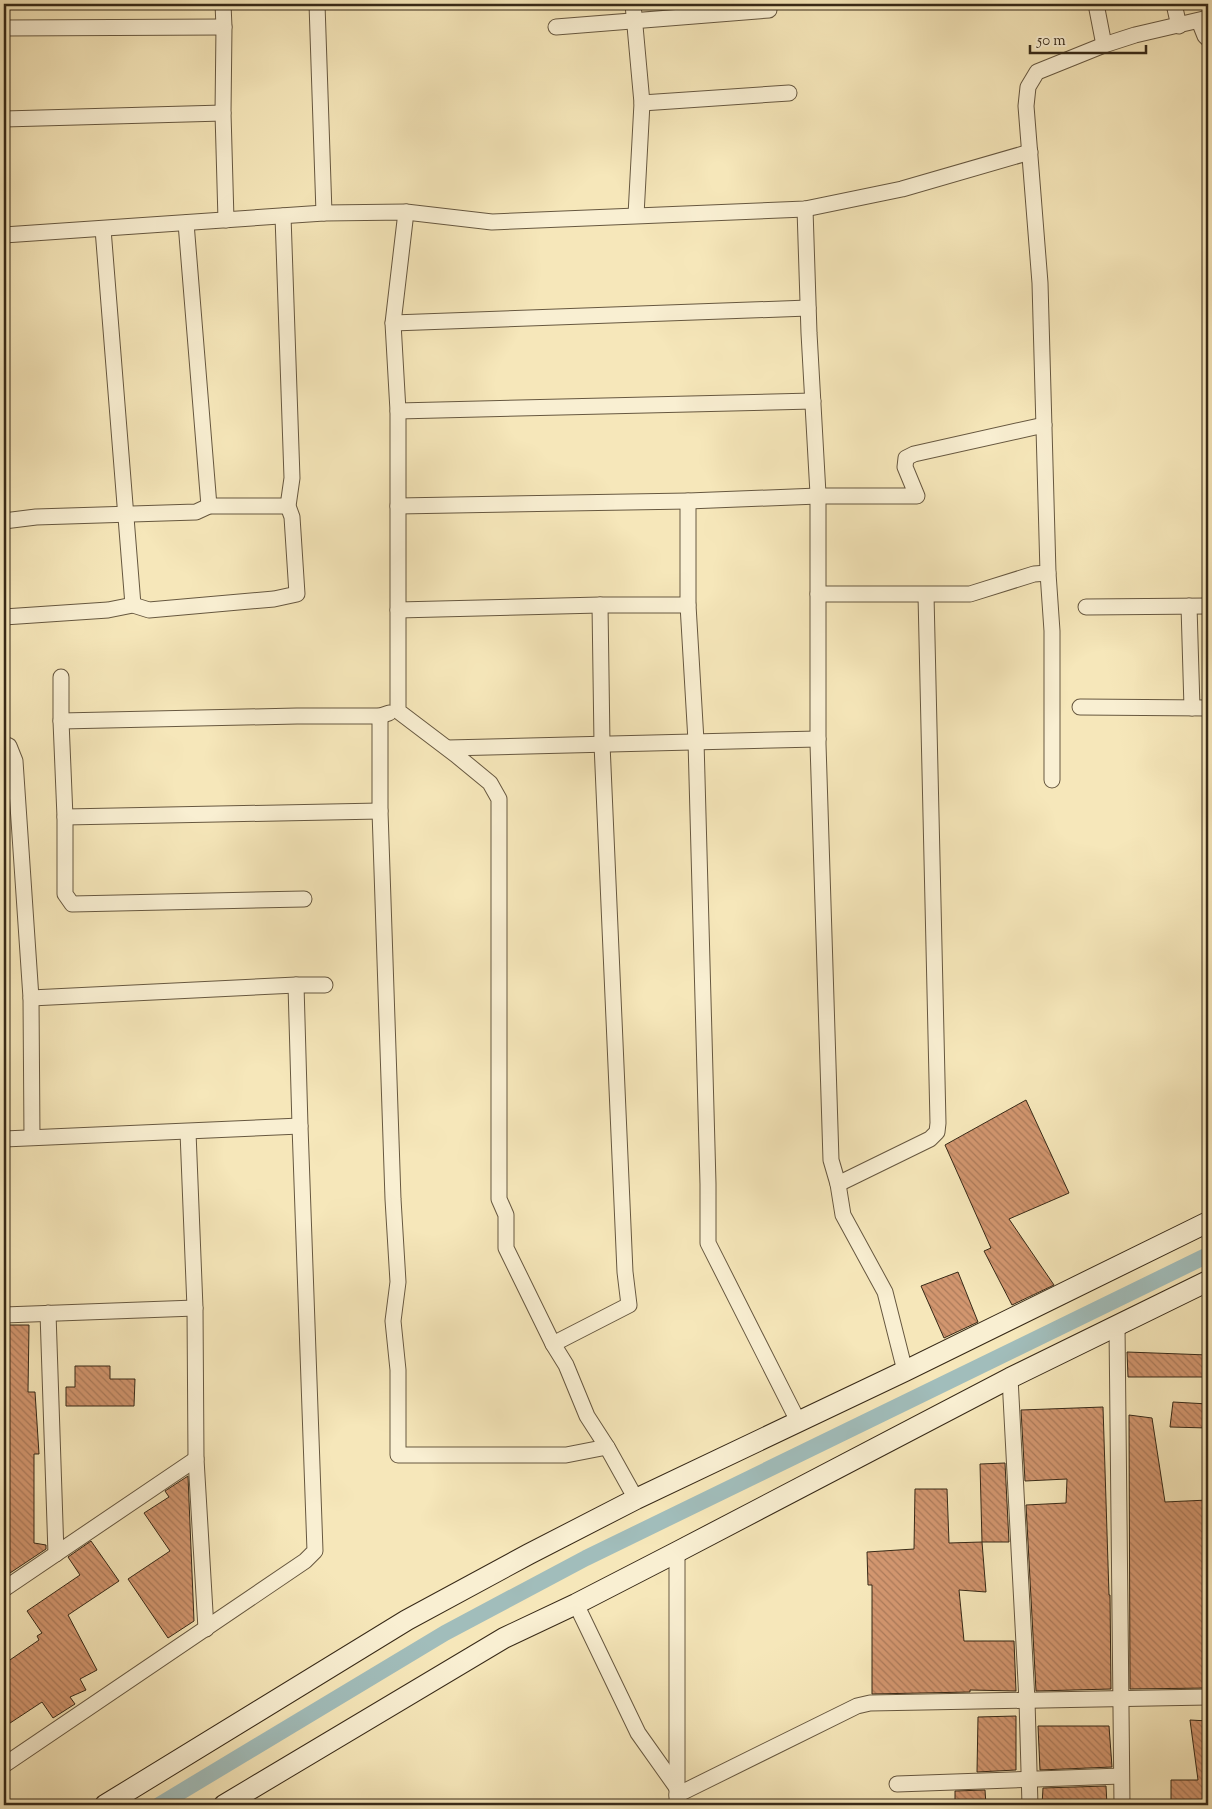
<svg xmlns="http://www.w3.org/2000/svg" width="1212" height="1809" font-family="'Sorts Mill Goudy',serif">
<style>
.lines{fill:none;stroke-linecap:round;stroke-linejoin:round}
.canal{stroke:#a1bdbb;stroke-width:16}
.building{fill:url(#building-back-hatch);stroke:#372917}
.street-casing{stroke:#675840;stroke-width:17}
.secondary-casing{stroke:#372917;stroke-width:22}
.street{stroke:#f9efd2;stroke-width:15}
.secondary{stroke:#f9efd2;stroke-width:20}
</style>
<defs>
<pattern id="building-back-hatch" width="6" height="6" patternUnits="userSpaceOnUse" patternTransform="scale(1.25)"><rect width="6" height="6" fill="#d2966f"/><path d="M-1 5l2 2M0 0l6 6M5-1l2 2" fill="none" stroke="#ab7a5a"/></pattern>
</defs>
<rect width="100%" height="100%" fill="#f6e7ba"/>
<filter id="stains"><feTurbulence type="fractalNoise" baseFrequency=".004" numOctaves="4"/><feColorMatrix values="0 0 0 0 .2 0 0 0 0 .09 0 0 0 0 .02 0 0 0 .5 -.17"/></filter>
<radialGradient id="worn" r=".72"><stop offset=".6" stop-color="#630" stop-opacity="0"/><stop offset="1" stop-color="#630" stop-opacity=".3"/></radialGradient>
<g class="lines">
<polyline class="canal" points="159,1805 445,1633 586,1558 1208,1255"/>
</g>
<g class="building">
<polygon points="1026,1100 1069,1193 1009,1219 1054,1285 1012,1305 984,1251 991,1248 945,1145"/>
<polygon points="958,1272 978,1322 944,1338 921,1286"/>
<polygon points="4,1325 29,1325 28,1392 35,1392 39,1454 34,1454 34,1543 46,1545 46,1549 4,1577"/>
<polygon points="1127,1352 1208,1355 1208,1377 1128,1377"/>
<polygon points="75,1366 110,1366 110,1379 135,1379 134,1406 66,1406 66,1387 75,1387"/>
<polygon points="1173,1402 1208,1404 1208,1428 1170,1427"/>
<polygon points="1103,1407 1109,1595 1110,1595 1111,1689 1036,1691 1026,1505 1066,1503 1067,1479 1025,1481 1021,1410"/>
<polygon points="1129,1415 1152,1418 1165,1502 1208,1500 1208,1688 1130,1689"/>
<polygon points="1005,1463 1009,1542 982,1542 980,1464"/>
<polygon points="188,1476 194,1621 168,1638 128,1579 170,1551 144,1513 169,1497 165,1491"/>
<polygon points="915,1489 947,1489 949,1543 982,1542 986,1592 959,1590 964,1641 1014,1641 1016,1691 970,1690 970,1692 872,1694 872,1585 868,1585 867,1552 914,1549"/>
<polygon points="91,1541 119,1581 68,1615 97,1670 80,1679 86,1690 70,1697 75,1704 53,1718 42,1702 4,1727 4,1664 39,1640 37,1636 42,1633 27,1611 80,1575 68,1557"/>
<polygon points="1016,1716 1016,1770 977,1772 978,1717"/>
<polygon points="1190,1720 1208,1721 1208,1805 1171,1805 1171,1780 1198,1780"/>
<polygon points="1038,1726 1109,1726 1112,1767 1040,1770"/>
<polygon points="1106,1786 1107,1805 1042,1805 1043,1788"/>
<polygon points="985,1790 986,1805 955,1805 955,1791"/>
</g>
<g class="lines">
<g class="street-casing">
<g id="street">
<polyline points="223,4 224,27 223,113 226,220"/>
<polyline points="317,4 324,213"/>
<polyline points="633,4 642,103 636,215"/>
<polyline points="1096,4 1104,45"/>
<polyline points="1174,4 1179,26"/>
<polyline points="1199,21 1205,36 1208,39"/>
<polyline points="556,27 769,10"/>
<polyline points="4,28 224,27"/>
<polyline points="642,103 789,93"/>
<polyline points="4,119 223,113"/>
<polyline points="805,209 809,333 818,494 818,744 831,1160 838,1184 843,1215 885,1292 905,1371"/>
<polyline points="406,212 393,323 398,411 398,711 456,755 490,783 499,799 499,1199 506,1215 506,1248 553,1344 566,1365 587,1416 607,1447 636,1499"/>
<polyline points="186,223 209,506"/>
<polyline points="103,229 133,605"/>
<polyline points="4,235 324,213 406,212 492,222 805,209 902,189 1030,152"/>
<polyline points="393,323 808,308"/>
<polyline points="398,411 813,401"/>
<polyline points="688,501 688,605 696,741 708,1184 708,1243 798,1421"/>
<polyline points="398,506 688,501 818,496 917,496 905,467 906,458 914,454 1044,425"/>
<polyline points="4,521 36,517 196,512 209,506 288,506"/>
<polyline points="818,594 970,594 1034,574 1048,573"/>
<polyline points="1189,606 1192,708"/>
<polyline points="1086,607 1208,606"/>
<polyline points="398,610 600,605 688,605"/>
<polyline points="4,617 108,610 133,605 149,610 274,599 297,594 292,517 288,506 292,478 283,216"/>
<polyline points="61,677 61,721 65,817 65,894 72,904 304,899"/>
<polyline points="1080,707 1208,708"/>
<polyline points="380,716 380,811 393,1199 398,1282 393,1321 398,1370 398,1455 566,1455 607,1447"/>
<polyline points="61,721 297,716 380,716 389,713"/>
<polyline points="4,744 9,746 15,761 31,998 32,1137"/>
<polyline points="448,748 818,739"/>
<polyline points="1052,780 1052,631 1048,573 1040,283 1026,106 1028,87 1037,72 1104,45 1135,35 1208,18"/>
<polyline points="65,817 380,811"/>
<polyline points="31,998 296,985 325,985"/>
<polyline points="188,1132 195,1308 196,1459 206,1629"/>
<polyline points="4,1139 300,1126"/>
<polyline points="838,1184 930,1139 937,1132 938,1123 926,595"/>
<polyline points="48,1313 56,1554"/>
<polyline points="4,1315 195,1308"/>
<polyline points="1117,1326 1122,1805"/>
<polyline points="553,1344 629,1305 625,1272 602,744 600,605"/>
<polyline points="1010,1378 1027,1701 1030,1805"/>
<polyline points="677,1552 677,1803"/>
<polyline points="4,1589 196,1459"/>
<polyline points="576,1604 638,1733 677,1788"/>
<polyline points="4,1765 305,1561 315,1551 300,1126 296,985"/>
<polyline points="897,1784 1121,1776"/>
<polyline points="677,1795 857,1706 870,1703 1208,1697"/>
</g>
</g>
<g class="secondary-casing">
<g id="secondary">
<polyline points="105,1805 407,1620 529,1554 636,1499 905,1371 1208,1222"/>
<polyline points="224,1805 504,1638 576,1604 677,1552 1010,1378 1208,1281"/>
</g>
</g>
<use href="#street" class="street"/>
<use href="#secondary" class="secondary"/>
</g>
<rect width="1212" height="1809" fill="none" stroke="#f6e7ba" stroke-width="20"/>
<rect x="5" y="5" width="1202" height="1799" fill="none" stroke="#372917" stroke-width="2.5"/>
<rect x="10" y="10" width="1192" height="1789" fill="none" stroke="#372917"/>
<path d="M1030 45v8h116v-8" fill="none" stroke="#372917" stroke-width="2.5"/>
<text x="1037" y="45" font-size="15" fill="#372917" stroke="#f9efd2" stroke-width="4" paint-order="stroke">50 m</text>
<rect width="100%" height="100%" filter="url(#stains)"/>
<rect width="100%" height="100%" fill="url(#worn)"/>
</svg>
